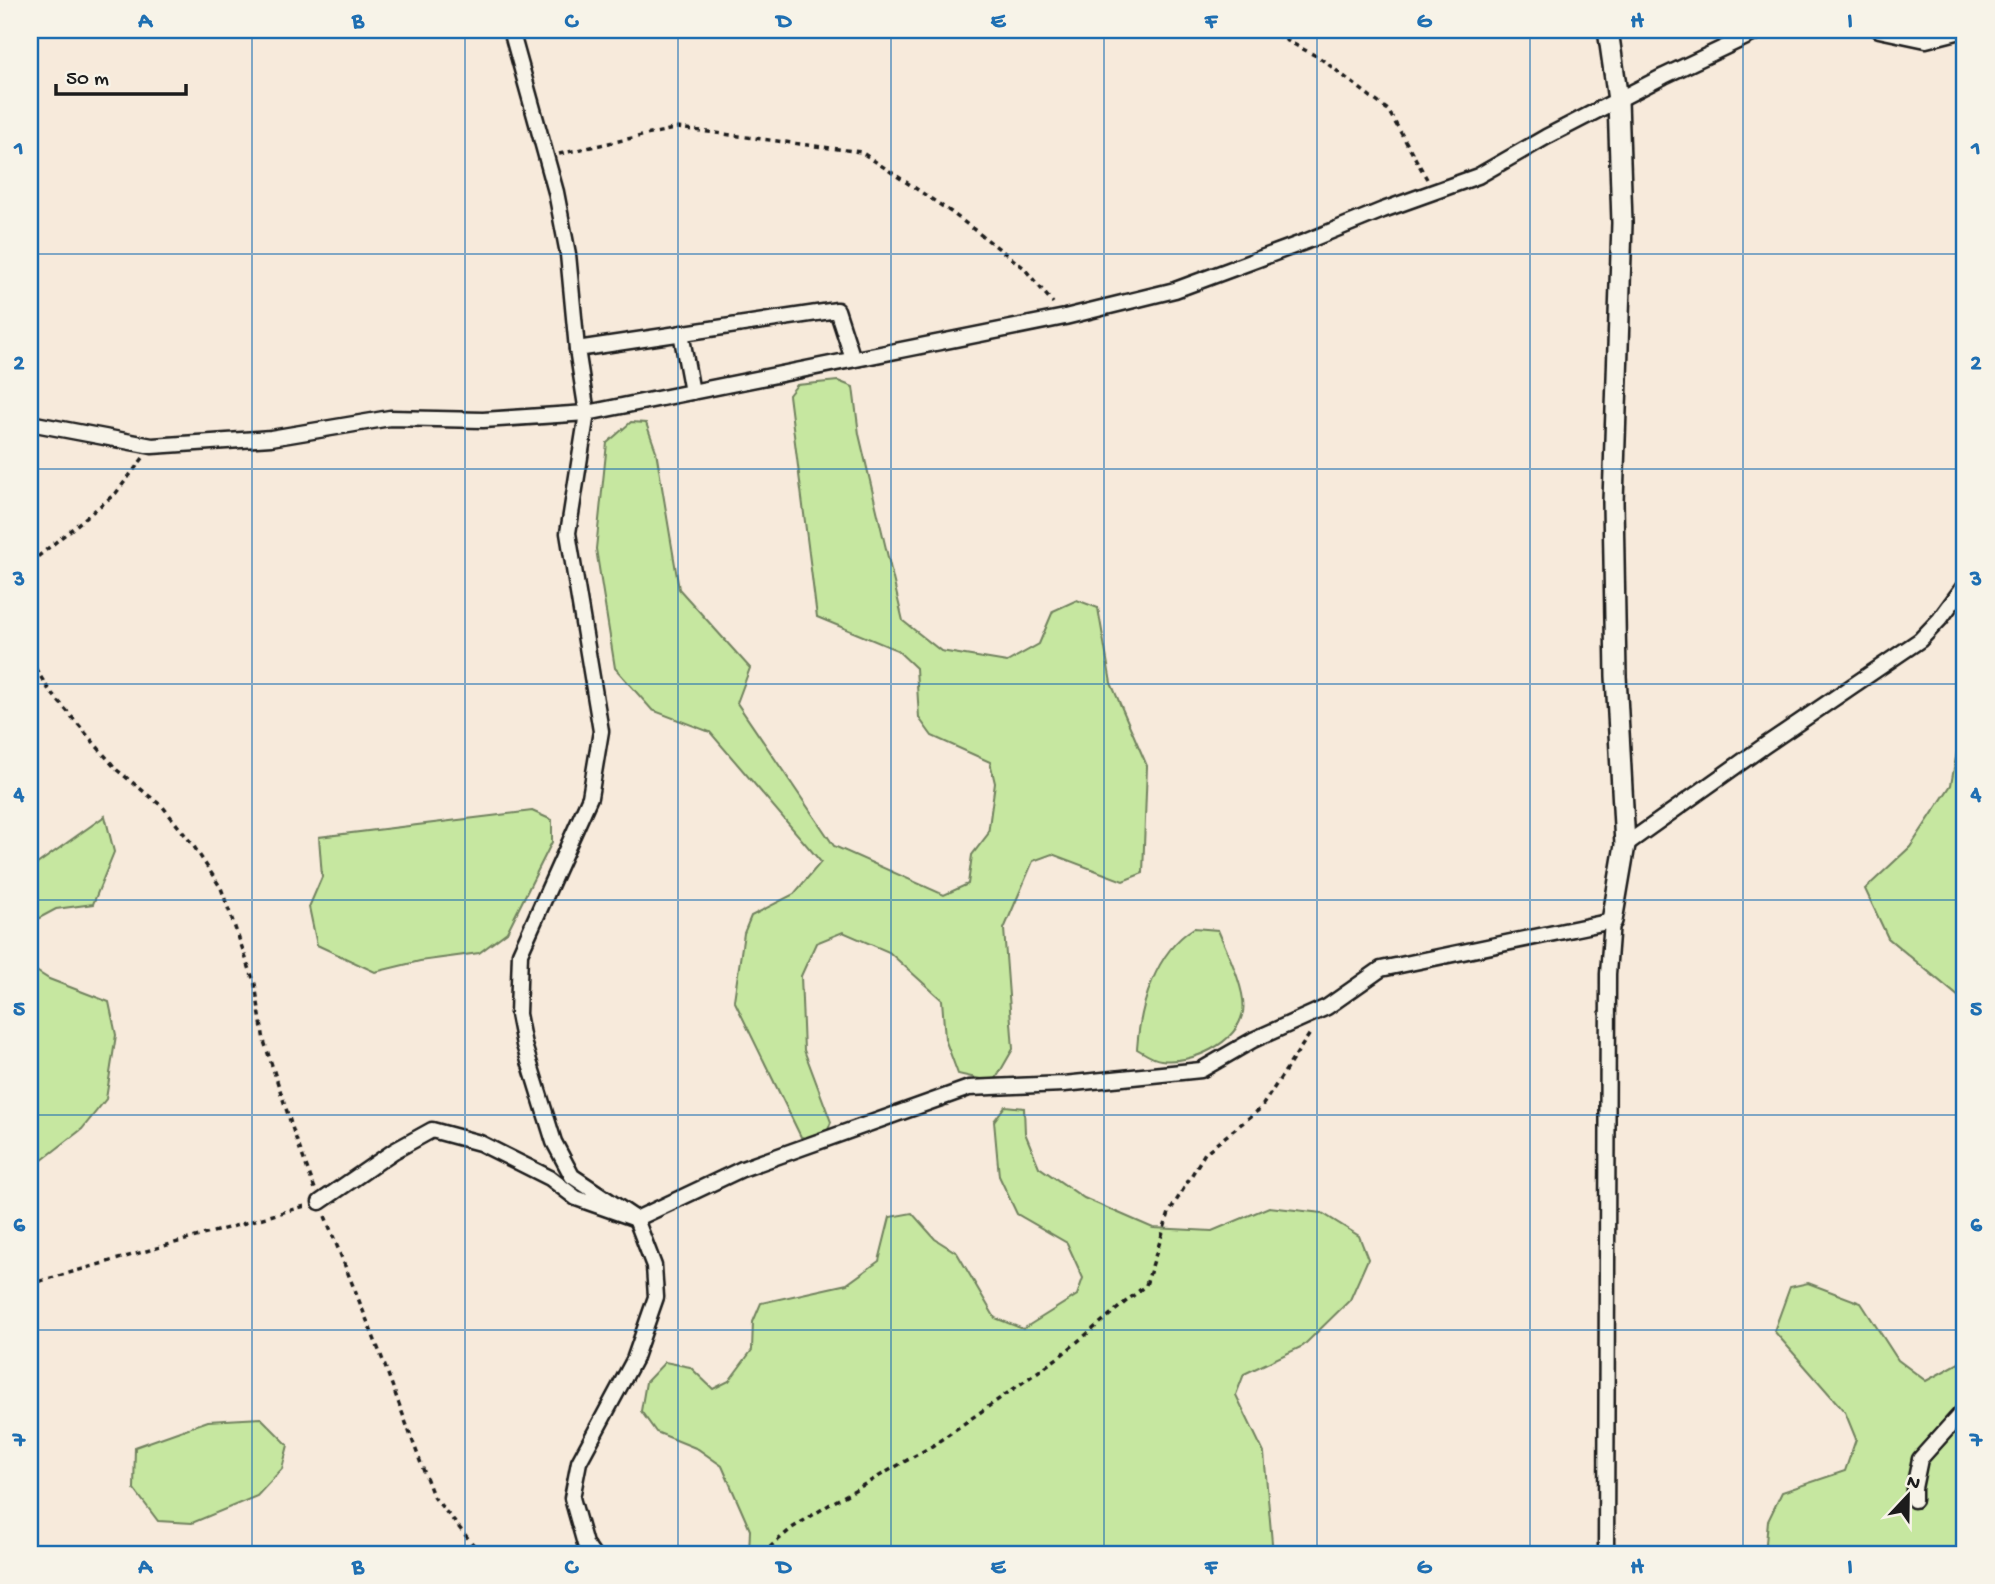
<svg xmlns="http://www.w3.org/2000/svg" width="1995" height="1584" font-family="'Gochi Hand',sans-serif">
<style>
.green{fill:#c6e7a0;stroke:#71825e;stroke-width:2}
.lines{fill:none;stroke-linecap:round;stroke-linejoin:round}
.street-casing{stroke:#1c1c1c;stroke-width:19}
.secondary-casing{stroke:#1c1c1c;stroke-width:24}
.path{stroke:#1c1c1c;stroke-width:3.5;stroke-dasharray:5 5;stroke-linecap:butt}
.street{stroke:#f7f3e8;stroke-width:14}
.secondary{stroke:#f7f3e8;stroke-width:19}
.grid{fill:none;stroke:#1f6fb2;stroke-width:2;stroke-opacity:0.55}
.neatline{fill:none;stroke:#1f6fb2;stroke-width:2.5}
.grid-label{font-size:23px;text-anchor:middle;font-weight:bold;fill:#1f6fb2}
</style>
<rect width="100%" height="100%" fill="#f7eadb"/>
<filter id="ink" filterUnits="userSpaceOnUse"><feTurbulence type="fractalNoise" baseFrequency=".0143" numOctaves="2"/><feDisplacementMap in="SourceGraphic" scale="14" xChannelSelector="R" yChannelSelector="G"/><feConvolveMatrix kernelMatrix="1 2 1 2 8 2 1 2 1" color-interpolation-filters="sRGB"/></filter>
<g filter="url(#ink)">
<g class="green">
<polygon points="838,381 853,387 859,434 903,621 941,651 1007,662 1039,644 1053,611 1077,600 1098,608 1111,683 1147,766 1143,873 1123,881 1052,854 1033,861 1004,929 1013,1049 994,1082 958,1074 945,1039 942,1000 889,952 843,932 816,943 801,976 804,1050 831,1122 824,1140 801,1137 734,1000 744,933 751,916 794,894 821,862 710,732 652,710 615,668 596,549 607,443 631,422 646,423 656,451 679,589 750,668 737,703 834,846 944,895 968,884 972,855 988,834 995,783 990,762 932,736 919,718 916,668 897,650 817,617 789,395 797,385"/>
<polygon points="1965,708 1965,1002 1888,938 1865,889 1910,847 1951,785"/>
<polygon points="532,811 552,820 552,842 507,932 479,953 420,961 375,972 317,945 309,907 322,877 319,837"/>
<polygon points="105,816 114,852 93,904 56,909 30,923 30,869"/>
<path d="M 1194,928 L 1218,930 C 1226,949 1247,992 1243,1012 C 1236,1044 1192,1064 1161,1060 C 1154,1060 1144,1053 1137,1049 C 1140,1006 1155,952 1194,928 Z"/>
<polygon points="30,967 49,979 109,1002 116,1035 106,1099 82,1129 37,1164 30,1182"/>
<polygon points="1005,1106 1024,1108 1025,1133 1039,1167 1084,1198 1153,1228 1212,1231 1269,1207 1322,1213 1359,1236 1368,1259 1350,1300 1303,1346 1244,1374 1236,1395 1264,1453 1273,1554 749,1554 750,1530 722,1466 698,1449 656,1432 641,1411 646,1382 665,1362 690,1367 713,1389 729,1381 752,1350 753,1322 761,1303 847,1284 879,1261 890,1217 912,1213 935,1239 957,1253 995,1318 1023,1329 1077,1295 1083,1278 1067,1243 1017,1214 999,1176 994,1121"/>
<polygon points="1808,1283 1861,1303 1898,1360 1926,1381 1959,1363 1965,1347 1965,1554 1765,1554 1768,1521 1782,1492 1845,1471 1856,1439 1845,1412 1774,1331 1790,1287"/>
<polygon points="261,1418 288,1445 282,1469 257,1496 192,1523 158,1521 134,1489 135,1447 208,1421"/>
</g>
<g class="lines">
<g class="street-casing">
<g id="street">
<polyline points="511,30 556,192 568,254 577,349 587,413 568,533 601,731 590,797 520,953 518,1014 524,1045 554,1142 572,1176 636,1219 654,1266 656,1297 634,1360 579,1462 572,1498 585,1544 592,1554"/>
<polyline points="1879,30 1926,40 1965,30"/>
<polyline points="681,333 692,392"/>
<polyline points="577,349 837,310 853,359"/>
<polyline points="30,423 152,446 271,438 390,418 483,420 587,413 1065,317 1175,290 1307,241 1383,210 1478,176 1546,137 1664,76 1761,30"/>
<polyline points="1625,845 1764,746 1920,640 1940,619 1965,585"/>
<polyline points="320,1202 394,1151 432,1130 480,1143 550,1178 576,1198 636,1219 742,1169 969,1088 1064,1084 1201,1070 1253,1040 1327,1007 1381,969 1612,921 1608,974 1606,1554"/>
<polyline points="1914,1500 1914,1488 1920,1459 1965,1409"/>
</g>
</g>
<g class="secondary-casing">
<polyline id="secondary" points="1608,30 1618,100 1622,223 1613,502 1616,676 1625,845 1612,921"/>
</g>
<g class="path">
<polyline points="1267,30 1320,58 1388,110 1427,179"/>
<polyline points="559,154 678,128 861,152 951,212 1023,267 1053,303"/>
<polyline points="30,563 116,493 143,458"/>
<polyline points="30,660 49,690 117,770 163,807 193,845 221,888 255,984 264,1041 295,1136 315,1189"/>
<polyline points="325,1216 382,1358 433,1496 481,1554"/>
<polyline points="30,1284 305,1206"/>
<polyline points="762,1554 792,1528 832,1503 932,1446 1059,1357 1146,1285 1169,1213 1205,1153 1260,1109 1311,1032"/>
</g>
<use href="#street" class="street"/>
<use href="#secondary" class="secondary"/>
</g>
</g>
<path class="grid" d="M 252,30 L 252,1554M 465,30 L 465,1554M 678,30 L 678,1554M 891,30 L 891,1554M 1104,30 L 1104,1554M 1317,30 L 1317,1554M 1530,30 L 1530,1554M 1743,30 L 1743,1554M 30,254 L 1965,254M 30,469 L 1965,469M 30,684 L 1965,684M 30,900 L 1965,900M 30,1115 L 1965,1115M 30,1330 L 1965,1330"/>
<rect width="1995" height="1584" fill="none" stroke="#f7f3e8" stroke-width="77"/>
<g transform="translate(1908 1496) rotate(22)" stroke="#f7f3e8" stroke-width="5" paint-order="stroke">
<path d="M0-5L12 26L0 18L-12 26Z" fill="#1c1c1c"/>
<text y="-10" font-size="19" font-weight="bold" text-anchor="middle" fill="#1c1c1c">N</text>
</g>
<path d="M56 84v10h130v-10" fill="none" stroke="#1c1c1c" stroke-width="3.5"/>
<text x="66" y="84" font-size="21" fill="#1c1c1c" stroke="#f7f3e8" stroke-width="5" paint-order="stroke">50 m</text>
<rect x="38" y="38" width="1918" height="1508" class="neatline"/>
<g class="grid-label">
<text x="145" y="27">A</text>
<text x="358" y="27">B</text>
<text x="571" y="27">C</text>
<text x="784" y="27">D</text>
<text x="998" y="27">E</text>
<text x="1211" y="27">F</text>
<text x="1424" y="27">G</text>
<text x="1637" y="27">H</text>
<text x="1850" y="27">I</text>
<text x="19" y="154">1</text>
<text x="1976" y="154">1</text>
<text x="19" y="369">2</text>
<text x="1976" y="369">2</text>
<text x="19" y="585">3</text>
<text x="1976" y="585">3</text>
<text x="19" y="800">4</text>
<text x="1976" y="800">4</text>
<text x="19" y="1015">5</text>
<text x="1976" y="1015">5</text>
<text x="19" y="1231">6</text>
<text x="1976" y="1231">6</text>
<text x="19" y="1446">7</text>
<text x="1976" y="1446">7</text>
<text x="145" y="1573">A</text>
<text x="358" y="1573">B</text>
<text x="571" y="1573">C</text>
<text x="784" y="1573">D</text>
<text x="998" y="1573">E</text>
<text x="1211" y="1573">F</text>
<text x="1424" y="1573">G</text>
<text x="1637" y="1573">H</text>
<text x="1850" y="1573">I</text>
</g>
</svg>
